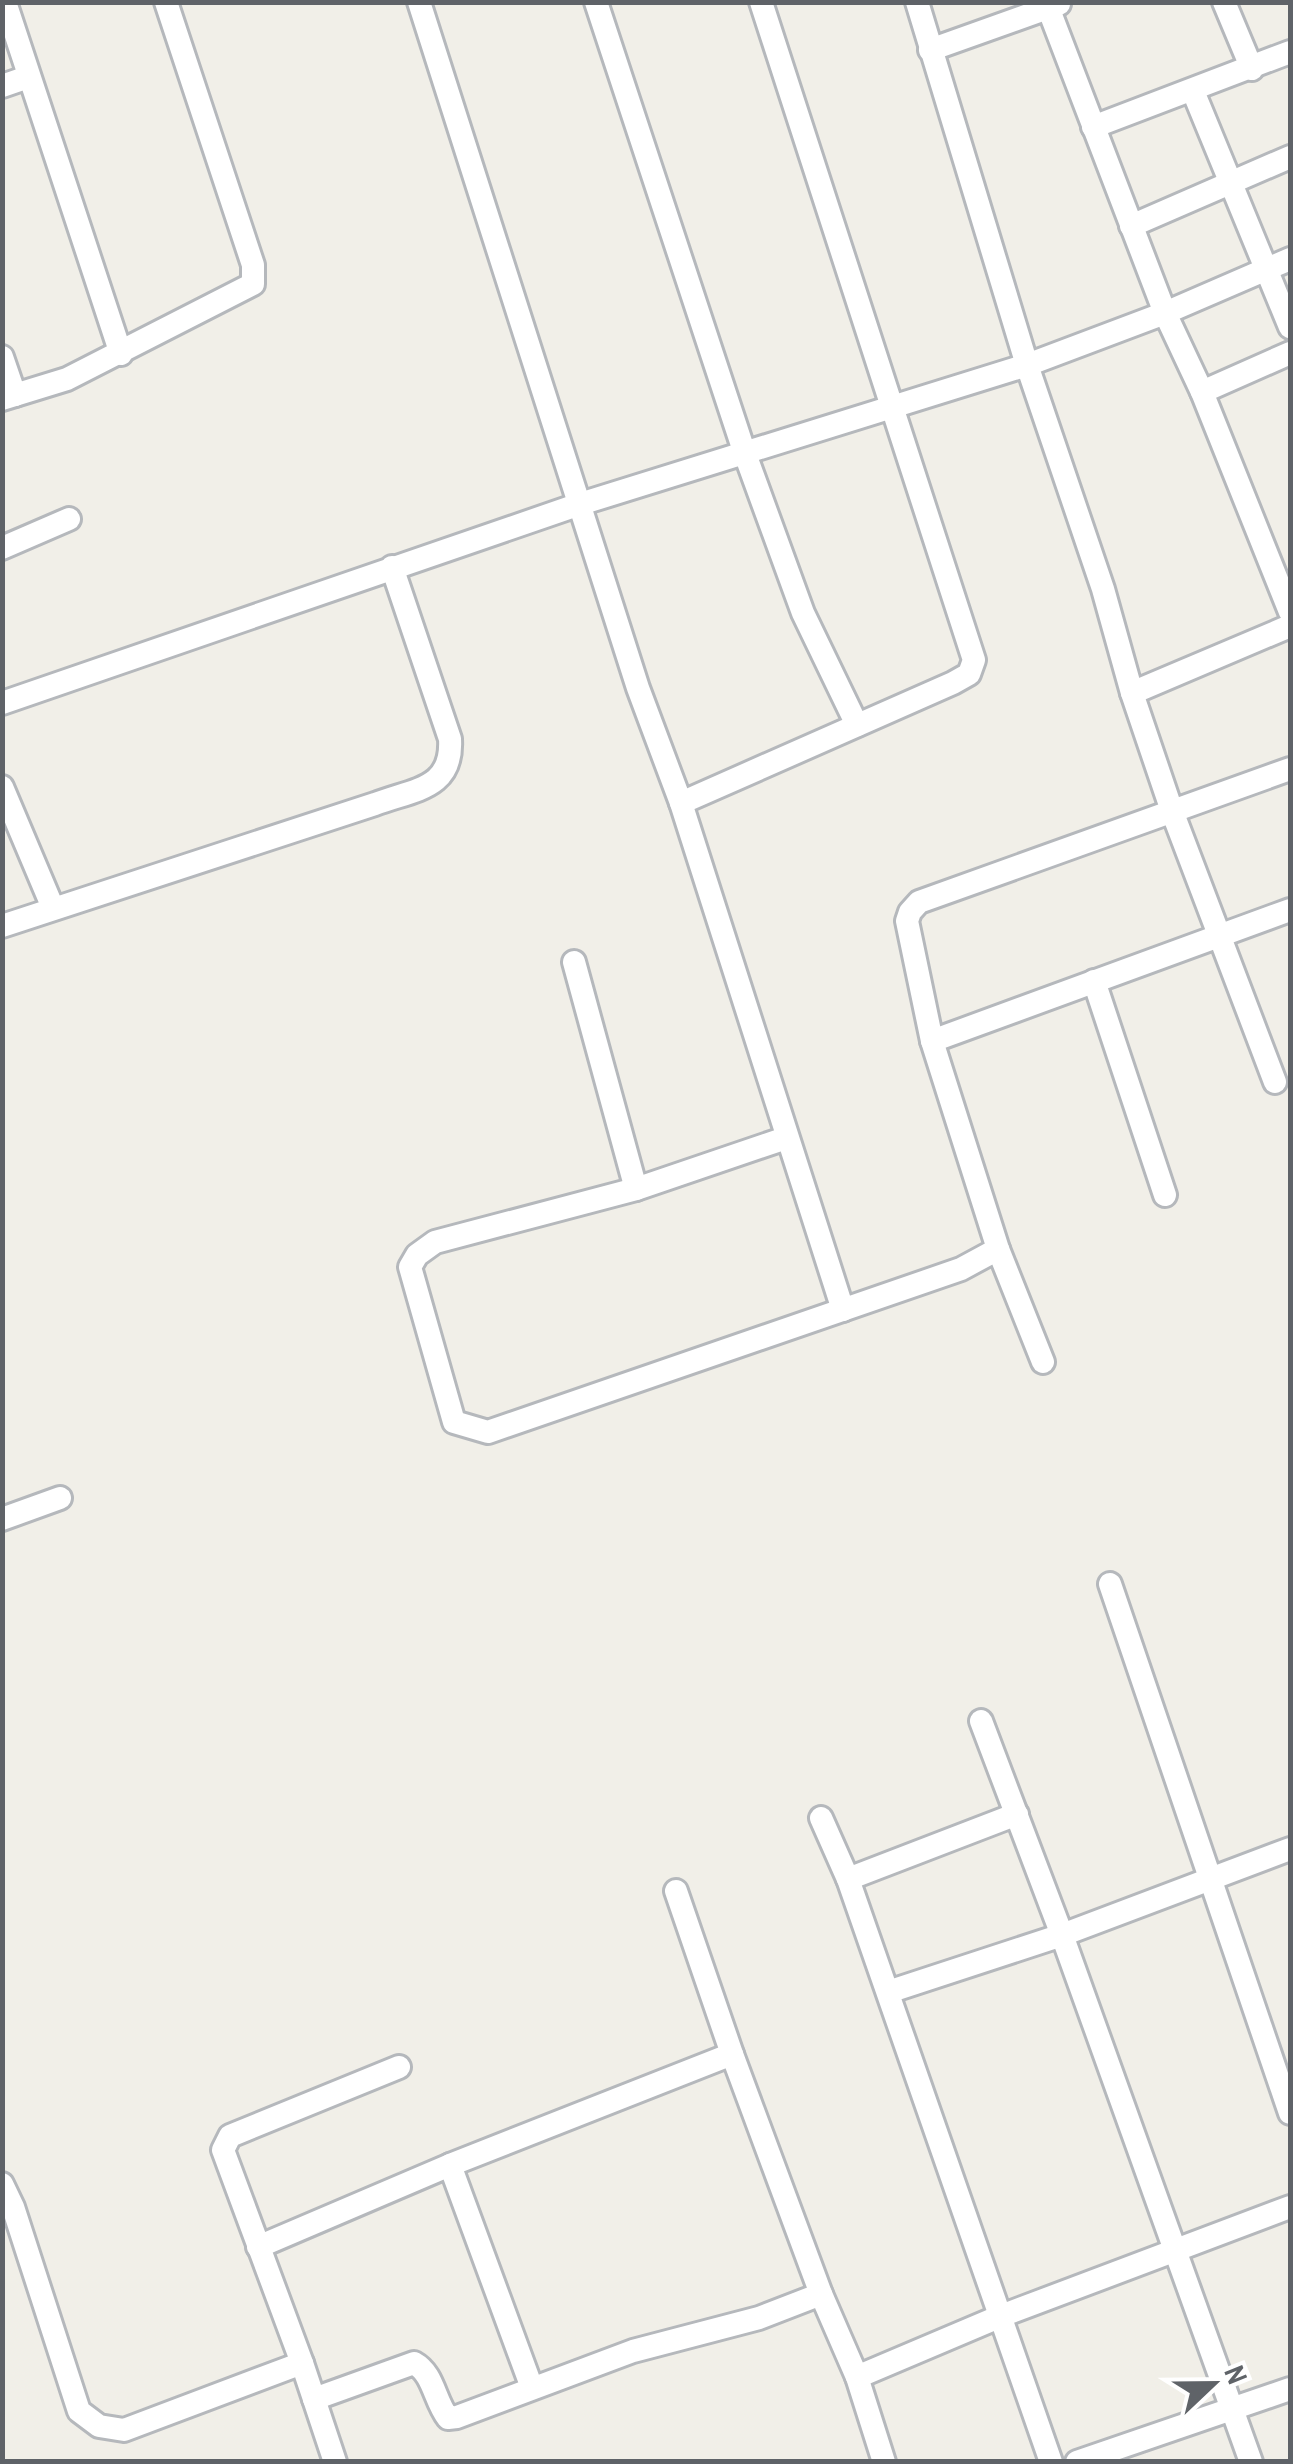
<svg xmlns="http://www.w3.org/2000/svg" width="1293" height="2464" font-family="'Archivo Narrow',sans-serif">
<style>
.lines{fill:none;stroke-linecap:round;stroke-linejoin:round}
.minor-casing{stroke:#b5b8bc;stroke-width:28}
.minor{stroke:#fff;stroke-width:22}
</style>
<rect width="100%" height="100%" fill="#f1efe8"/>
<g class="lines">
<g class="minor-casing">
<g id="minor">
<polyline points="5,2 121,354"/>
<polyline points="419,2 638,688 681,803 843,1310"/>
<polyline points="596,2 744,451 803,613 857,725"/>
<polyline points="917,2 1027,365 1103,589 1132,693 1172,811 1275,1082"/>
<polyline points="1046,2 1165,313 1202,392 1290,612"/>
<polyline points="1224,2 1252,69"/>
<polyline points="930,50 1059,4"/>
<polyline points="2,86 28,77"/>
<polyline points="1193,91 1290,327"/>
<polyline points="1093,127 1290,52"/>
<polyline points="1131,226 1290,157"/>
<polyline points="2,357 15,395"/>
<polyline points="1202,392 1290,353"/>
<polyline points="2,399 67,379 253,284 253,265 166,2"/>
<polyline points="2,548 69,519"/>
<polyline points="1132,693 1290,626"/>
<polyline points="2,703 580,504 1027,365 1165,313 1290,259"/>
<polyline points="2,787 53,908"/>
<polyline points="681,803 953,683 969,674 974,660 761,2"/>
<path d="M 2,926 L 375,804 C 415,789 453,789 450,739 L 392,567"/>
<polyline points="574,962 636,1189"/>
<polyline points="1094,981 1165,1195"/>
<polyline points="932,1041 1290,910"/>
<polyline points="786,1138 636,1189 435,1242 417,1255 410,1267 454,1422 488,1432 961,1269 998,1249 932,1041 907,921 910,912 919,902 1290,769"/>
<polyline points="998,1249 1043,1362"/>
<polyline points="2,1519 60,1498"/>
<polyline points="1110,1584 1290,2113"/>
<polyline points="981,1721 1062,1935 1251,2462"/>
<polyline points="821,1818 848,1879 1051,2462"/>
<polyline points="848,1879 1017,1814"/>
<polyline points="676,1891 732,2054 821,2294 857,2377 884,2462"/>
<polyline points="888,1992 1062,1935 1290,1849"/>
<polyline points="450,2165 532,2388"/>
<polyline points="2,2184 13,2207 79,2411 99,2426 124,2430 302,2363"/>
<polyline points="258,2247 450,2165 732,2054"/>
<polyline points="857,2377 1001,2316 1290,2207"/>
<path d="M 314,2399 L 414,2363 C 434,2374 434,2400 448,2418 L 457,2417 L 633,2351 L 759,2318 L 821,2294"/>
<polyline points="335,2462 302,2363 223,2150 230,2136 399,2067"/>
<polyline points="1077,2462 1290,2389"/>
</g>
</g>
<use href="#minor" class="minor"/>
</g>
<rect width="1293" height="2464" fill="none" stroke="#5f6368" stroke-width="10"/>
<g transform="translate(1213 2384) rotate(68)" stroke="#ffffff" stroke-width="8" paint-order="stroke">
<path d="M0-8L18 38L0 25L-18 38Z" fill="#5f6368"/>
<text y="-15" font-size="28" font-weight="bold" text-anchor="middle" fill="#5f6368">N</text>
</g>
</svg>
